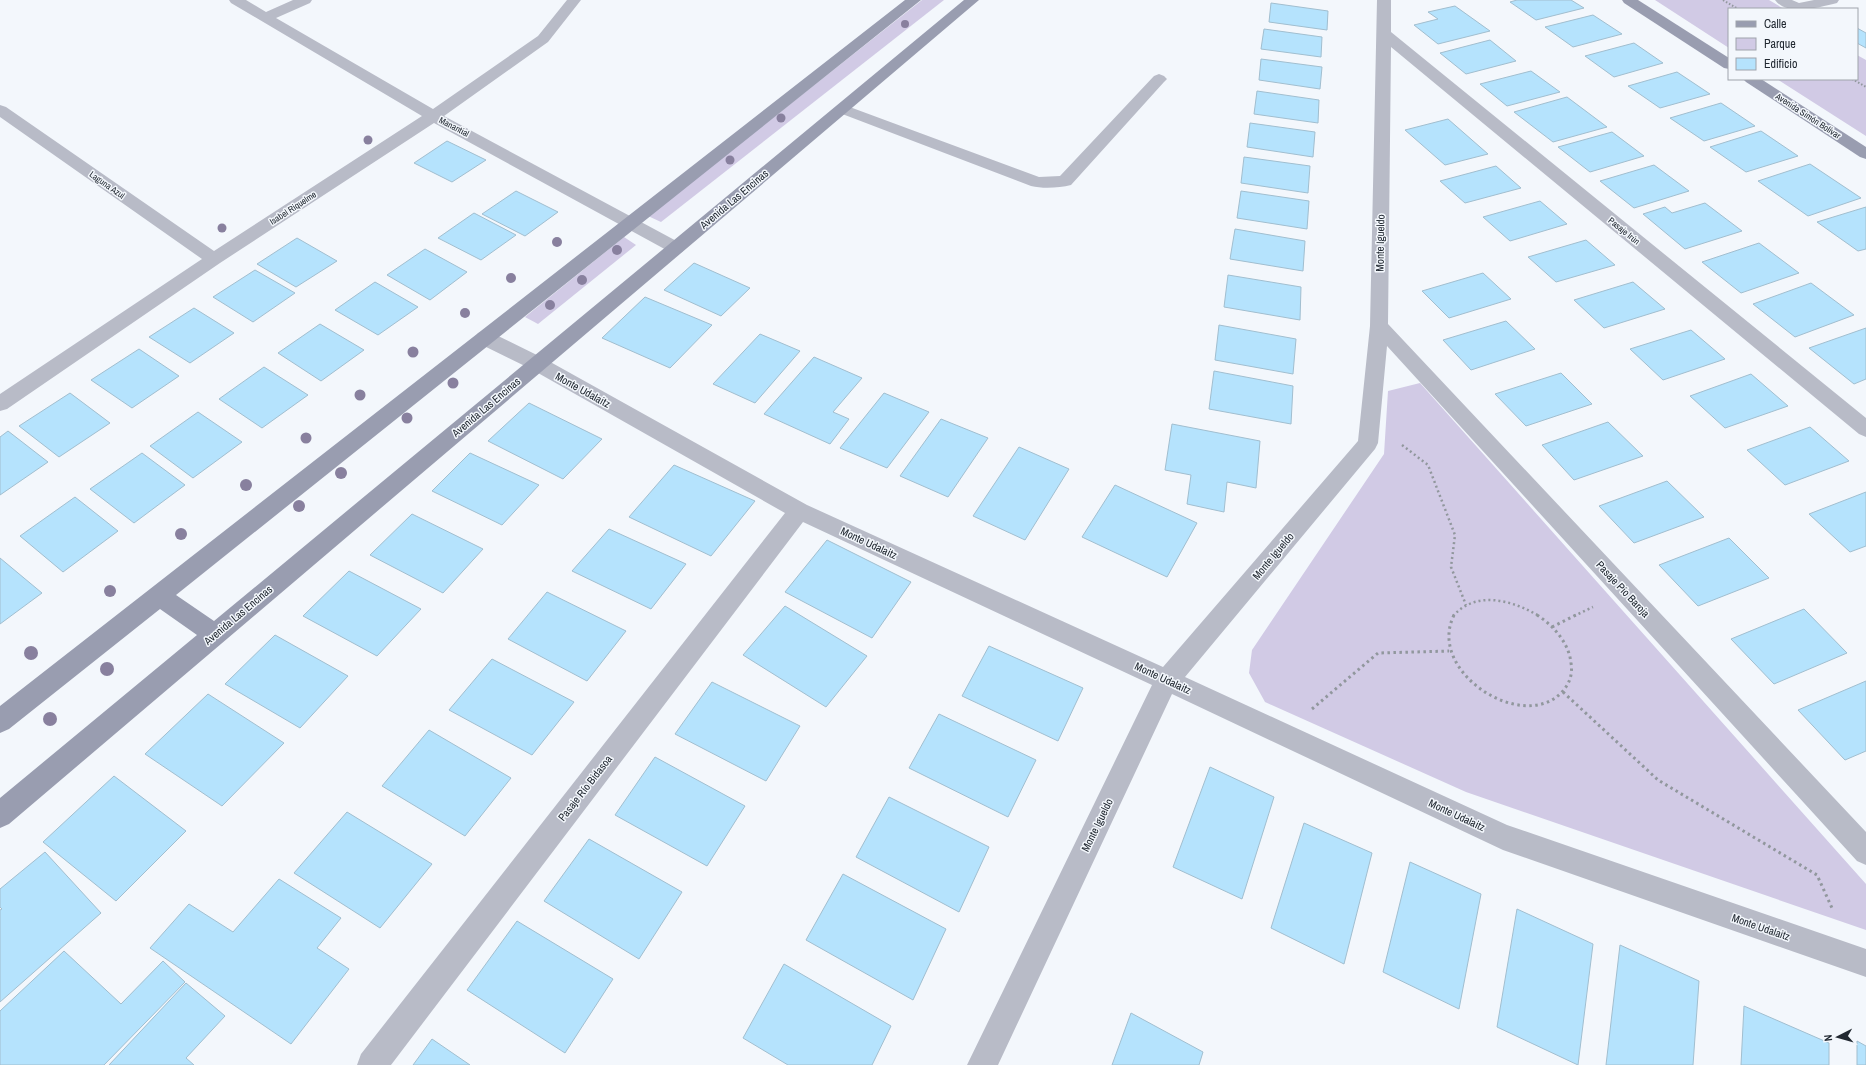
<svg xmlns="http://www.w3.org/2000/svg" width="1866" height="1065" font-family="'Archivo Narrow',sans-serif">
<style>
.green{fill:#d1cae5}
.building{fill:#b5e3fd;stroke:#a1becf}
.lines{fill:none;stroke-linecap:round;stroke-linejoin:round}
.path-far2{stroke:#91979d;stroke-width:2;stroke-dasharray:1.5 2;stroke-linecap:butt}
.path-far1{stroke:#91979d;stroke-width:2.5;stroke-dasharray:2 3;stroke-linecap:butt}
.path{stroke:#91979d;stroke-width:3;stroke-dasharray:2.5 3.5;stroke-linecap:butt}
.lane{fill:#b8bbc7;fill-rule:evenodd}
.street{fill:#b8bbc7;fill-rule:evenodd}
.secondary{fill:#999db0;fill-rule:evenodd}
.tree{fill:#88809e}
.labels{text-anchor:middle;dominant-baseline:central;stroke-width:3;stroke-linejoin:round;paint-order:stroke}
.far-street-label{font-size:9px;fill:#212831;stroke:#f3f7fc}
.street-label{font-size:11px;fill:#212831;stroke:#f3f7fc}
</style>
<rect width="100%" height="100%" fill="#f3f7fc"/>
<g class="green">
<polygon points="922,0 944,0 661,222 648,216"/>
<polygon points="1655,0 1769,0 1784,9 1729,9 1729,48"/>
<polygon points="1857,55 1866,60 1866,136 1777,79 1857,79"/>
<polygon points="624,237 636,245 538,324 525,317"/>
<polygon points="1420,383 1866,884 1866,930 1466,792 1265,702 1249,673 1252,650 1384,454 1388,391"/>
</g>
<g class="building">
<polygon points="1517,0 1571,0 1584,8 1536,20 1510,2"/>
<polygon points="1271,3 1328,11 1327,30 1269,22"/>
<polygon points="1455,6 1490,31 1438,44 1414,25 1438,19 1428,12"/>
<polygon points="1593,15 1622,34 1573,47 1545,27"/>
<polygon points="1857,28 1866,33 1866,48 1857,43"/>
<polygon points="1264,29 1322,37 1321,57 1261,49"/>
<polygon points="1490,40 1516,61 1466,74 1440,53"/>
<polygon points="1634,43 1663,63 1614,77 1585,56"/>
<polygon points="1261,59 1322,67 1320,89 1259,80"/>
<polygon points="1531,71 1560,92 1507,106 1480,84"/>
<polygon points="1677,72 1710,94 1660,108 1628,86"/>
<polygon points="1257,91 1319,100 1318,123 1254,114"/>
<polygon points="1567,97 1607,127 1553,142 1514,112"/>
<polygon points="1721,103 1755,126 1704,141 1670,118"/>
<polygon points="1448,119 1488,154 1445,165 1405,130"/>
<polygon points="1250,123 1315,132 1313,157 1247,147"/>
<polygon points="1761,131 1798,156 1746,172 1710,147"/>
<polygon points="1612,132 1644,156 1590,172 1558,147"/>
<polygon points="447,141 486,160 452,182 414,163"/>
<polygon points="1244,157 1310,166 1308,193 1241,183"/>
<polygon points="1810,164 1861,198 1808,216 1758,181"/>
<polygon points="1654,165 1689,191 1634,208 1600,181"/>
<polygon points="1496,166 1521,188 1465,203 1440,181"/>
<polygon points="516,191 558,212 525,236 482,214"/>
<polygon points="1241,191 1309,201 1307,229 1237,218"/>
<polygon points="1540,201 1567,224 1510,241 1483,217"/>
<polygon points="1705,203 1742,231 1685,249 1643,214 1665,207 1672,213"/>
<polygon points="1866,207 1866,249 1858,251 1817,222"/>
<polygon points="474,213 516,235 481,260 438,238"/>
<polygon points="1235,229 1305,241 1303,271 1230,259"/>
<polygon points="297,238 337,261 296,287 257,264"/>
<polygon points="1586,240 1615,265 1556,282 1528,257"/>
<polygon points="1759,243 1799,273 1741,293 1702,262"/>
<polygon points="425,249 467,272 430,300 387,275"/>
<polygon points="694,263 750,288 721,316 664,290"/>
<polygon points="255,270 295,293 253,322 213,297"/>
<polygon points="1483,273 1511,299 1449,318 1422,291"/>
<polygon points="1228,275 1301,287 1300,320 1224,307"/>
<polygon points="375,282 418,307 378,335 335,310"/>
<polygon points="1633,282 1665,309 1604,328 1574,300"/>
<polygon points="1811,283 1854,315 1795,337 1753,304"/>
<polygon points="645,297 712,325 670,368 602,338"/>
<polygon points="194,308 234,333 190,363 149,337"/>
<polygon points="1506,321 1535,349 1471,370 1443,340"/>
<polygon points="320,324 364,350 321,381 278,353"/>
<polygon points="1219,325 1296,339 1293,374 1215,360"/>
<polygon points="1866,328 1866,379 1854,384 1809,348"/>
<polygon points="1691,330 1725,359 1663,380 1630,349"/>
<polygon points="760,334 800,351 755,403 713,384"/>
<polygon points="139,349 179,376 132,408 91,380"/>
<polygon points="814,357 862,378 833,412 849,419 830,444 764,414"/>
<polygon points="264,367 308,395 262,428 219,399"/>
<polygon points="1214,371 1293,386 1291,424 1209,409"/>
<polygon points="1561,373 1592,404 1526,426 1495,394"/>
<polygon points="1751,374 1788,406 1725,428 1690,396"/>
<polygon points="70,393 110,423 59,457 19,426"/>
<polygon points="884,393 929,412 887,468 840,448"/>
<polygon points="529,403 602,439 563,479 488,441"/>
<polygon points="198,412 242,442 193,478 150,446"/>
<polygon points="941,419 988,438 948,497 900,476"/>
<polygon points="1608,422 1643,456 1574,480 1542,445"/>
<polygon points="1172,424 1260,441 1256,488 1227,482 1224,512 1187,504 1191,475 1165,470"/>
<polygon points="1810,427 1849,461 1785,485 1747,450"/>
<polygon points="8,431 48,462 0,495 0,437"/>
<polygon points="1019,447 1069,469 1025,540 973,516"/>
<polygon points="142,453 185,485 134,523 90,489"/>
<polygon points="470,453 539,485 502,525 432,491"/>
<polygon points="674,465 755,501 711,556 629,517"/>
<polygon points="1667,481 1704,517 1634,543 1599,506"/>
<polygon points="1115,485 1197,523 1167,577 1082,537"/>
<polygon points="1866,492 1866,546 1850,552 1809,514"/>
<polygon points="75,497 118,531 63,572 20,536"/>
<polygon points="412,514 483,549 443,593 370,555"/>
<polygon points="609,529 686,564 651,609 572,571"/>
<polygon points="1729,538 1769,578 1698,606 1659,565"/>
<polygon points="827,540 911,582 872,638 785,592"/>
<polygon points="0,558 42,593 0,624"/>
<polygon points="349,571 421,609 377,656 303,616"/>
<polygon points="547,592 626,631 587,681 508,639"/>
<polygon points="785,606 867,656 826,707 743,655"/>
<polygon points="1804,609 1847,653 1774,684 1731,639"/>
<polygon points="275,635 348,676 300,728 225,684"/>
<polygon points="989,646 1083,688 1058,741 962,696"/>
<polygon points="492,659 574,702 532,755 449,710"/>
<polygon points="1866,681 1866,751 1845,760 1798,710"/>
<polygon points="712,682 800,726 766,781 675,734"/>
<polygon points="208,694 284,743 222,806 145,754"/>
<polygon points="939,714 1036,760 1008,817 909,768"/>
<polygon points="429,730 511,778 465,836 382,786"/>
<polygon points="655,757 745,806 707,866 615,815"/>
<polygon points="1210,767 1274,797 1242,899 1173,867"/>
<polygon points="114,776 186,831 116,901 43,842"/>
<polygon points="889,797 989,847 959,912 856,857"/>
<polygon points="347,812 432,864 380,928 294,873"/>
<polygon points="1304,823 1372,853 1344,964 1271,928"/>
<polygon points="589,839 682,892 639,959 544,901"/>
<polygon points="45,852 101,913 0,1002 0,910 2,909 0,907 0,889"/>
<polygon points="1410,862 1481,894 1459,1009 1383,972"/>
<polygon points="843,874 946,929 913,1000 806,940"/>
<polygon points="279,879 341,918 317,948 349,969 291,1044 150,948 189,904 233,932"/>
<polygon points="1517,909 1593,944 1578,1065 1497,1027"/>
<polygon points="517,921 613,979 565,1053 467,990"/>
<polygon points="1620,945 1699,981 1693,1065 1606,1065"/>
<polygon points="64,951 121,1004 163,961 185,982 104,1065 0,1065 0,1011"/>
<polygon points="784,964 891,1026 872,1065 788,1065 743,1038"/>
<polygon points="186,983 225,1016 186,1058 194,1065 109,1065"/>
<polygon points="1744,1006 1829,1043 1829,1065 1741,1065"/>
<polygon points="1131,1013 1203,1052 1199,1065 1112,1065"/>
<polygon points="432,1039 470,1065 413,1065"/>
<polygon points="1857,1041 1866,1046 1866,1065 1857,1065"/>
</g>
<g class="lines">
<g class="path-far2">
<polyline points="1723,0 1738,9"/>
<polyline points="1852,79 1866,87"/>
</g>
<g class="path-far1">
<polyline points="1402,445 1428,465 1455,535 1451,567 1466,605"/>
<path d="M 1453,616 C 1476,590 1512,600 1539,616"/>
<polyline points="1574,616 1593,607"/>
</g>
<g class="path">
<path d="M 1454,615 C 1426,671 1521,733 1561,693 C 1569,685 1573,675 1571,663 C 1569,643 1553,625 1537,615"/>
<polyline points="1552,627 1576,615"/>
<polyline points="1563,692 1658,780 1817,875 1832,908"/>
<polyline points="1312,709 1378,653 1449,651"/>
</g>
<path class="lane" d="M 1159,74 L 1164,76 L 1167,79 L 1164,82 L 1071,185 C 1059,188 1043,189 1031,186 L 837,112 L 834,109 L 837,106 L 842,104 L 847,106 L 1039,177 L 1060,176 L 1154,76 Z"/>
<g class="street">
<polygon points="229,0 246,0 266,12 293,0 312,0 310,3 276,18 433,109 538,36 567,0 581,0 548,42 444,116 682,244 685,248 682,252 676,254 670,252 434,123 220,263 7,409 0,411 0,394 202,259 0,117 0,105 6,107 214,251 422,116 231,3"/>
<polygon points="1377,0 1391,0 1391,32 1866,418 1866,437 1859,434 1391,47 1388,324 1866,832 1866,865 1857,861 1387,346 1378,443 1375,449 1185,677 1507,825 1866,949 1866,977 1503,850 1172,694 998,1065 967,1065 1152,685 803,522 391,1065 357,1065 361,1054 785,513 531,369 478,343 475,338 478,333 485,331 492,333 545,359 807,505 1163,667 1358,441 1370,326"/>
<path d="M 1775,0 L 1792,0 L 1799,3 L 1814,0 L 1839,0 L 1837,3 C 1820,7 1787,17 1775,0 Z"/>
</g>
<g class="secondary">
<polygon points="905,0 921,0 176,595 214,621 964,0 979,0 9,824 0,828 0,798 197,635 160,609 9,729 0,733 0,706"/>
<polygon points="1622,0 1638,0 1729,58 1729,69 1724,68 1624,3"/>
<polygon points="1743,79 1761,79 1866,147 1866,159 1860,157 1746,82"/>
</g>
</g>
<g class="tree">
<circle cx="905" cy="24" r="4"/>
<circle cx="781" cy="118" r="4.5"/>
<circle cx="368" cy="140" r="4.5"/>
<circle cx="730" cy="160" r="4.5"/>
<circle cx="222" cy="228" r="4.5"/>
<circle cx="557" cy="242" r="5"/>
<circle cx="617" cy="250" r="5"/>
<circle cx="511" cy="278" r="5"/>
<circle cx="582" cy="280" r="5"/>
<circle cx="550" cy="305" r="5"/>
<circle cx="465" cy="313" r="5"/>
<circle cx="413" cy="352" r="5.5"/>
<circle cx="453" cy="383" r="5.5"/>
<circle cx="360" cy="395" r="5.5"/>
<circle cx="407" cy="418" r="5.5"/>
<circle cx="306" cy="438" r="5.5"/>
<circle cx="341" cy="473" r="6"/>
<circle cx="246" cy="485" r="6"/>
<circle cx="299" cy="506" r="6"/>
<circle cx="181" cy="534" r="6"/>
<circle cx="110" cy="591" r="6"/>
<circle cx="31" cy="653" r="7"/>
<circle cx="107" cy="669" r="7"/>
<circle cx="50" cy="719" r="7"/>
</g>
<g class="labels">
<g class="far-street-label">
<text transform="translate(1808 116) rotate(33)">Avenida Simón Bolívar</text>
<text transform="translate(454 127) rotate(27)">Manantial</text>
<text transform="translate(107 185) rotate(35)">Laguna Azul</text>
<text transform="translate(293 208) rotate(-33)">Isabel Riquelme</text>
<text transform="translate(1624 231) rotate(39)">Pasaje Irún</text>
</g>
<g class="street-label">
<text transform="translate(734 199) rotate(-40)">Avenida Las Encinas</text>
<text transform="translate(1380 243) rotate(-89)">Monte Igueldo</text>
<text transform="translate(583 390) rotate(29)">Monte Udalaitz</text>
<text transform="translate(486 407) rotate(-40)">Avenida Las Encinas</text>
<text transform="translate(869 543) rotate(25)">Monte Udalaitz</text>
<text transform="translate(1273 556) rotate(-50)">Monte Igueldo</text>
<text transform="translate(1623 589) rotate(47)">Pasaje Pío Baroja</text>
<text transform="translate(238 615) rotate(-40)">Avenida Las Encinas</text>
<text transform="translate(1163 678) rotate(25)">Monte Udalaitz</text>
<text transform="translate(585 788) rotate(-52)">Pasaje Río Bidasoa</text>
<text transform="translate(1457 815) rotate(25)">Monte Udalaitz</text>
<text transform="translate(1097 825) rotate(-64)">Monte Igueldo</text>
<text transform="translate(1761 927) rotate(19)">Monte Udalaitz</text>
</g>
</g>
<rect x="1728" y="8" width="130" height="72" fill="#f3f7fc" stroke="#9fa4ab"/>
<rect x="1736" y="21" width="20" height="6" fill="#999db0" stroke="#9fa4ab"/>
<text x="1764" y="28" font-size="12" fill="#212831">Calle</text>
<rect x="1736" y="38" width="20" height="12" fill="#d1cae5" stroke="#9fa4ab"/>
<text x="1764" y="48" font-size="12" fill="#212831">Parque</text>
<rect x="1736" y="58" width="20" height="12" fill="#b5e3fd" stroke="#9fa4ab"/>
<text x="1764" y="68" font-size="12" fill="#212831">Edificio</text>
<g transform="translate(1838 1037) rotate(264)" stroke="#f3f7fc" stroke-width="3" paint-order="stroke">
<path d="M0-3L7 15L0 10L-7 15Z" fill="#212831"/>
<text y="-6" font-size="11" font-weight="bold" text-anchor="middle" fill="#212831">N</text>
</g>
</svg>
